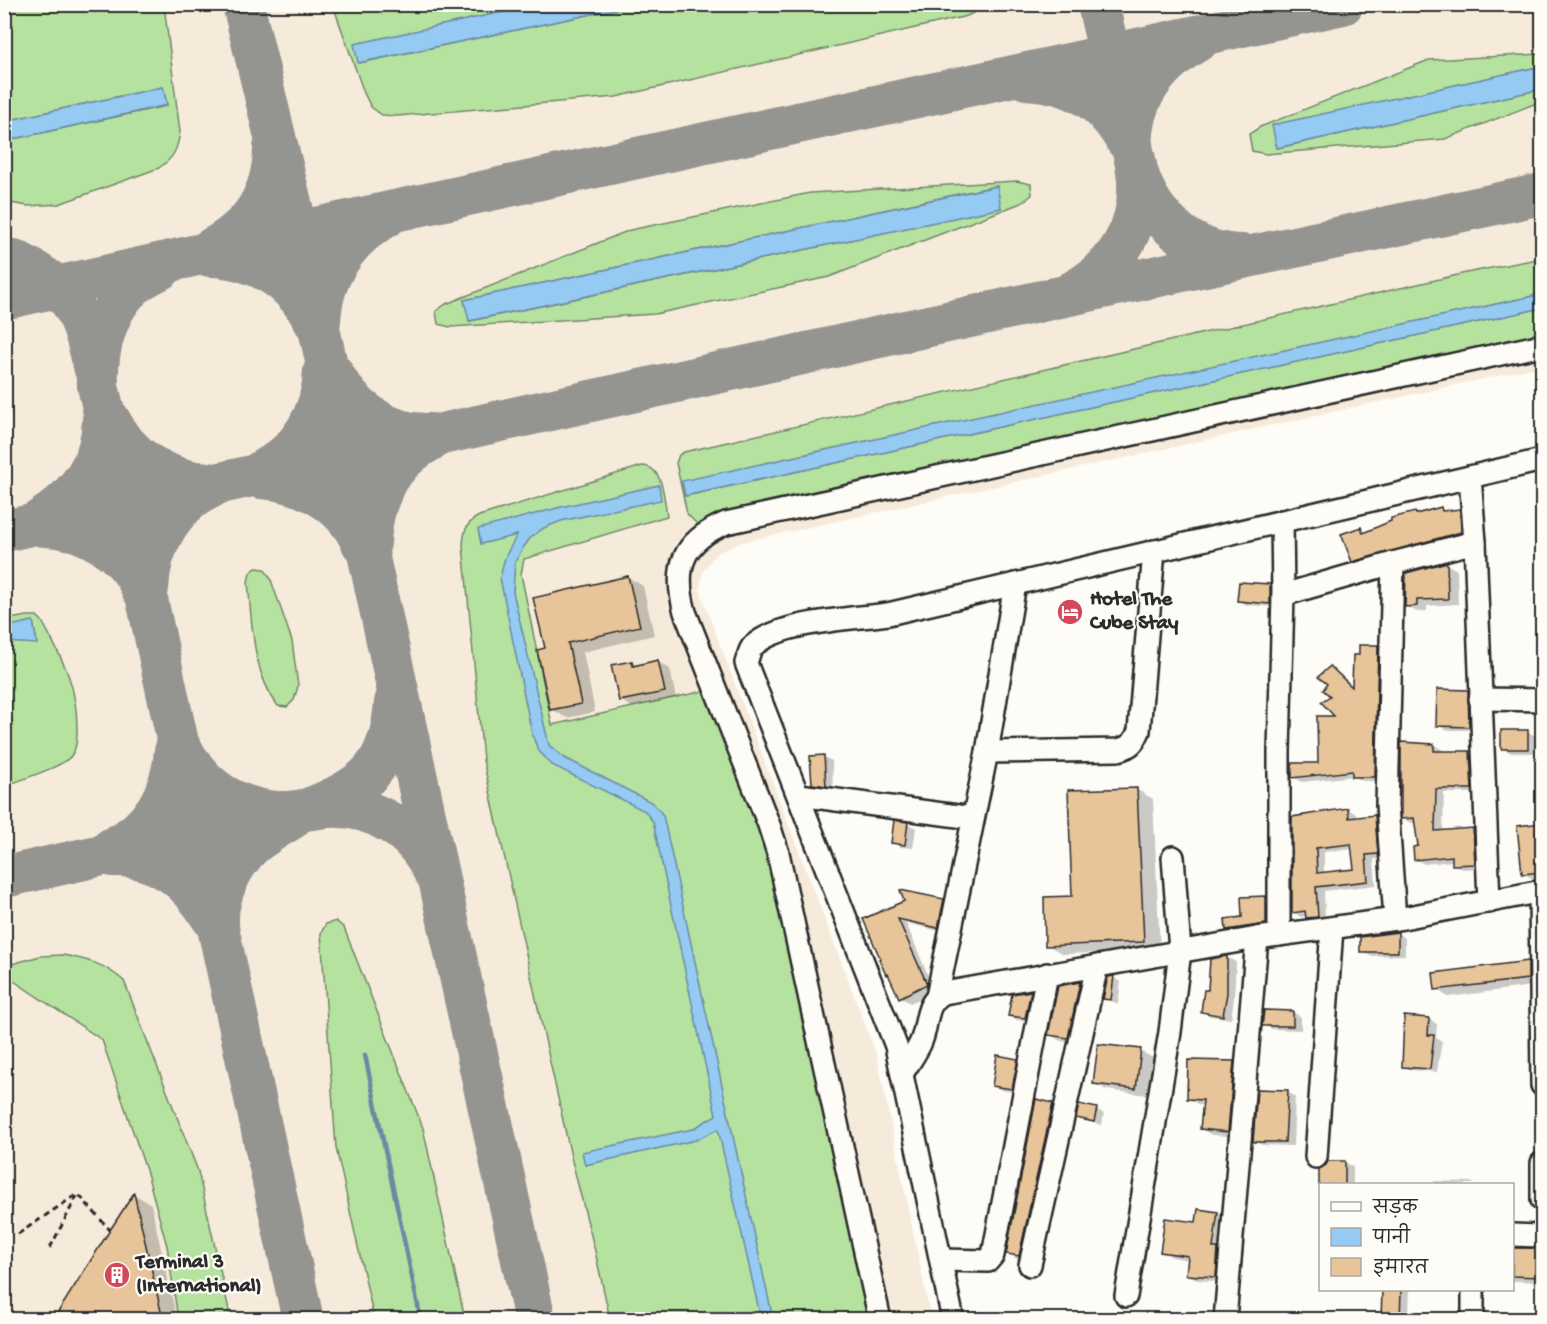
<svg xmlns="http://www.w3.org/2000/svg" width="1547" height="1324" font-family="'Gochi Hand','Playpen Sans Deva',sans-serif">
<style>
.built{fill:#f6ebdb}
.grass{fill:#b6e2a0;stroke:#708666;stroke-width:1.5;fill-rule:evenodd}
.water{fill:#95caf3;stroke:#6b8aa3;stroke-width:1.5}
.shadow{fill:#0003;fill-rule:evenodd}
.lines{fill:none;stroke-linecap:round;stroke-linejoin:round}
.stream{stroke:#6b8aa3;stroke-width:4.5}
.taxiway{stroke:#949491;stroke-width:42}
.building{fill:#e7c499;stroke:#2b2b2b;stroke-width:1.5;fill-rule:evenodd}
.minor-casing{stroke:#2b2b2b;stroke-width:26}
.path{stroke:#2b2b2b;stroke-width:3;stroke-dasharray:6 4.5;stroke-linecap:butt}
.minor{stroke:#fdfcf7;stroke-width:21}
.labels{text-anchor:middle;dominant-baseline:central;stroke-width:4.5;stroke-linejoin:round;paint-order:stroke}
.poi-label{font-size:21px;font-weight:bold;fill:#2b2b2b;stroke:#fdfcf7;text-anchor:start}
</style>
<rect width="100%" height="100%" fill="#fdfcf7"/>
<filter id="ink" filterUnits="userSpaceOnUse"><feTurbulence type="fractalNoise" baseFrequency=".0167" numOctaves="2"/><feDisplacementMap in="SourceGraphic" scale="12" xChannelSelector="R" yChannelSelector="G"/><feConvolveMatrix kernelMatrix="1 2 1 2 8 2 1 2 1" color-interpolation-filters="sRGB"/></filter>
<g filter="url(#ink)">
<polygon class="built" points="5,5 1542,5 1542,366 742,542 717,553 703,571 700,588 703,600 877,1056 931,1319 5,1320"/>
<g class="grass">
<path d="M 5,5 L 164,5 L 180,132 C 177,151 174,157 159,168 L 59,204 L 28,206 L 5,202 L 4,141 L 167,106 L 163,87 L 5,121 Z"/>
<polygon points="333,5 536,5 355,44 359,63 635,5 988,5 967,16 616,97 397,116 382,115 371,107 364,93"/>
<polygon points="1542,54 1542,66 1273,125 1277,148 1542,89 1542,101 1445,139 1266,154 1252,151 1249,134 1260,127 1429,60"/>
<path d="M 1017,181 L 1031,184 L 1032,195 L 1021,203 L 829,277 L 655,314 L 450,327 L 438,324 L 436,311 L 446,304 L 630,230 L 810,193 ZM 996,186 L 1001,208 L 470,321 L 464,300 Z"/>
<polygon points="1542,258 1542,294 682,482 685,496 1542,308 1542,333 1329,379 697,524 687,514 676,463 679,455 684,452 1466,273"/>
<path d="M 642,466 C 664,466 664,500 667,516 L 524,559 L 521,574 L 552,725 L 708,690 L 762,826 L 872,1319 L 610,1319 L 595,1251 L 572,1161 L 483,760 L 463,545 C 464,531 466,523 479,516 Z"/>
<path d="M 256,568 L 264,569 L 270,577 L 292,641 L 298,686 L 294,700 L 287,707 L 278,706 C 252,672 252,623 248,582 L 250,573 Z"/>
<path d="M 27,616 L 37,616 L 42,621 C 63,661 77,683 77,729 C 77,739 77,748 71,756 C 63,767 19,780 5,786 L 5,642 L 37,643 L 33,622 L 5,627 L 5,620 Z"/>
<polygon points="336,921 344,928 423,1128 465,1319 374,1319 336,1148 321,933 326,924"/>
<path d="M 63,955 C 89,960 103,963 124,981 L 198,1171 L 231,1319 L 178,1319 L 167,1246 L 147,1173 L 102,1040 L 5,975 L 12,964 L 40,956 Z"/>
</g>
<g class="water">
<polygon points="536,5 635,5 358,63 354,44"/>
<polygon points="1542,66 1542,89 1277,148 1272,125"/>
<polygon points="163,87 167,105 5,141 5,121"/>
<polygon points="997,186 1001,208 469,321 464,300"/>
<polygon points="1542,294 1542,308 685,496 682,481"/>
<polygon points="659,485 661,500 561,521 544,528 531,537 523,548 515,562 513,592 549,745 563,757 653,803 663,815 773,1319 761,1319 718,1129 696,1140 585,1165 582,1152 693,1129 716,1115 653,822 645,811 552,765 538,750 532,734 500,578 505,557 517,535 481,544 478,529 561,507"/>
<polygon points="33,621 37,644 5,642 5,627"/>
</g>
<g class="shadow">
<polygon points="1441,509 1447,512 1459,511 1467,515 1469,536 1361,565 1353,561 1360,528 1367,533"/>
<polygon points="1446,564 1457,570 1458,604 1427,606 1427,611 1417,612 1406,606"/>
<polygon points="628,577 643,586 654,635 583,652 595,712 567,718 551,709 547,649"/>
<polygon points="1270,585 1278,590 1277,607 1247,605 1239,601"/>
<polygon points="1378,646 1387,651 1384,781 1363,781 1354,776 1302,782 1293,777 1319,764 1337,717 1329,684 1330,667 1339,673 1354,687 1361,656"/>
<polygon points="631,662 638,666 658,662 670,669 676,698 632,707 620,700"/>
<polygon points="1468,692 1475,696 1477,730 1446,730 1438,725"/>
<polygon points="1527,731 1535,736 1535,753 1511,753 1503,748"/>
<polygon points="1434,745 1443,750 1443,752 1470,752 1479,757 1480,793 1444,793 1443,832 1473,830 1482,835 1483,868 1462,869 1453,864 1453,861 1424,864 1415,859 1420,848 1417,823 1411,823 1402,818"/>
<polygon points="824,757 832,761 833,789 821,788 813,783"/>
<polygon points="1136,789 1153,799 1160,951 1063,954 1047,945"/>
<path d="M 1348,809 L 1356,814 L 1357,819 L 1375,817 L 1383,822 L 1385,858 L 1374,859 L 1376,885 L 1324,891 L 1325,921 L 1315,922 L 1307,916 L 1301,917 L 1293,912 L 1293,818 ZM 1353,849 L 1355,871 L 1324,874 L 1324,852 Z"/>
<polygon points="908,824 916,828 913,848 901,847 893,842"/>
<polygon points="1542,824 1542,878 1533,879 1523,873 1519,827"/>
<polygon points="1266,897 1274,902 1274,928 1236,934 1228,930 1244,918"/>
<polygon points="943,901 953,906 947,933 906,923 935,992 910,1003 900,997 891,976 887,974 865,919"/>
<polygon points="1397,933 1405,938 1405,955 1370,956 1362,951"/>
<polygon points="1228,958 1236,962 1234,998 1231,1019 1210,1016 1203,1012 1209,992 1211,961"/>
<polygon points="1528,962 1540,969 1540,985 1448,997 1436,989"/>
<polygon points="1114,978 1121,982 1118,1004 1104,998 1109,979"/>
<polygon points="1080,984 1091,990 1079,1044 1061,1041 1050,1035 1059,987"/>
<polygon points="1031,992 1038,997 1033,1022 1017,1020 1009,1015"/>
<polygon points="1293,1012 1301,1017 1301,1030 1272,1029 1264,1025"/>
<polygon points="1406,1017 1429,1019 1437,1024 1436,1038 1442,1041 1437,1072 1411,1070 1404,1066"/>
<polygon points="1140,1051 1153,1058 1148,1095 1106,1090 1094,1083"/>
<polygon points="1017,1060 1025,1065 1020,1093 1001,1090 993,1085"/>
<polygon points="1233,1063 1244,1069 1239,1137 1212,1135 1201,1129 1204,1105 1199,1105 1188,1098"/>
<polygon points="1287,1092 1295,1096 1293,1146 1262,1145 1254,1141"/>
<polygon points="1053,1105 1062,1110 1028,1261 1017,1259 1008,1253"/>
<polygon points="1096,1109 1104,1114 1102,1125 1086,1121 1078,1117"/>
<polygon points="1345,1162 1353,1167 1353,1184 1321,1184"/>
<polygon points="1434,1181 1471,1182 1475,1184 1434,1184"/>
<polygon points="135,1195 151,1204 177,1320 55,1320"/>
<polygon points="1217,1213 1228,1219 1226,1282 1198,1280 1188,1274 1189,1260 1172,1257 1162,1251 1198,1224"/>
<polygon points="1512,1249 1542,1249 1542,1282 1514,1281 1512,1284"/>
<polygon points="1383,1290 1410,1290 1409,1313 1434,1314 1444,1320 1382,1320"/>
</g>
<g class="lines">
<polyline class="stream" points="365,1055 421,1320"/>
<g class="taxiway">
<polyline points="243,4 298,232 535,1320"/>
<path d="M 1026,79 C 1074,82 1102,99 1126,140"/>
<path d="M 1132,140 C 1132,94 1162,62 1199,40"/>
<path d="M 1137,171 C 1151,218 1192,255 1243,255"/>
<path d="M 211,249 C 252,227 273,195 274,148"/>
<path d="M 210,256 C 255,257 293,280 314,321"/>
<path d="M 14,260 C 74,291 80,307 95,370"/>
<path d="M 162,268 C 155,272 145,276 138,282 C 107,305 96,349 98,386 L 148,604 L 303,1320"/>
<path d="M 1072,292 C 1118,268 1144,223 1137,171 C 1134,150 1127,128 1122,108 C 1114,73 1106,39 1098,4"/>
<polyline points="4,299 298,232 1343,4"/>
<path d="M 320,321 C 322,276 347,238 386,217"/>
<path d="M 332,372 C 350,408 389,436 431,434"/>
<path d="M 109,419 C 129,458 165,481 208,483"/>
<path d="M 260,472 C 300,452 322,415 324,371"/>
<path d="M 261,478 C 303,480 345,503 362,543"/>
<path d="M 39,521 C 76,498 102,464 103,419"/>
<path d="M 44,526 C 84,526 126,551 142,589"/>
<polyline points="4,531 1051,299 1542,194"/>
<path d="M 370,543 C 372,498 391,461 431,440"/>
<path d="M 148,588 C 150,546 171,506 210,488"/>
<path d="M 182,750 C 202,787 235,809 278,812 C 294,813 312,808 328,807 C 372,804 415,831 433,870"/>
<path d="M 111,849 C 151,830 172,794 175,751"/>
<path d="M 113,856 C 157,854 190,881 212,918"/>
<path d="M 4,877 L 308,809 C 366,787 390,767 395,702"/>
<path d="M 218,921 C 217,895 233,863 252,845 C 264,835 278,827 291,819"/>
</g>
</g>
<g class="building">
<polygon points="1441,507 1442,511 1460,509 1461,532 1352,562 1341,534 1361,527 1363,533 1391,521 1391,518 1415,512 1416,514"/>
<polygon points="1447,562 1448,599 1417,600 1417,606 1405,607 1406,573"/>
<polygon points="628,576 640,626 568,643 581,704 550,710 537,650 545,648 533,598"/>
<polygon points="1239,582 1270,584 1270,604 1237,601"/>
<polygon points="1359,645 1378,645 1375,777 1352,777 1352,771 1292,778 1292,763 1318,763 1317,716 1334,716 1321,702 1330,696 1323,690 1327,684 1318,677 1330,666 1352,687 1353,655 1359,655"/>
<polygon points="658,660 665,692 619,701 611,665 632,661 633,666"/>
<polygon points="1437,689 1468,690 1469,727 1436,726"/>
<rect x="1501" y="730" width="27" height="19"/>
<polygon points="1401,742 1434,744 1434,751 1470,751 1472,789 1436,789 1435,831 1473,828 1475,864 1452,865 1452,856 1414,860 1413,847 1418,846 1414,818 1401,819"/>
<polygon points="824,755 826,786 812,784 810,756"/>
<polygon points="1137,788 1144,942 1045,946 1044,897 1072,896 1068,790"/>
<path d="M 1348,808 L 1349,818 L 1375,815 L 1378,854 L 1366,855 L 1368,881 L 1316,887 L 1318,917 L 1306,918 L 1305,911 L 1292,913 L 1292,817 ZM 1351,844 L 1354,869 L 1317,873 L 1316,848 Z"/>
<polygon points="894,820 908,822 905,845 891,843"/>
<polygon points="1542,823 1542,872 1522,874 1517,826"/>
<polygon points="900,890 944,899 938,928 898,919 927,984 899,998 888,974 886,975 879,959 880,958 863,919 904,901"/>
<polygon points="1266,896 1266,924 1226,930 1225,919 1242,917 1241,897"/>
<polygon points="1398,932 1398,952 1360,952 1360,937"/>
<polygon points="1227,956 1227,993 1223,1016 1201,1012 1204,990 1208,990 1210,959"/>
<polygon points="1528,961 1528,979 1435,990 1433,973"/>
<polygon points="1114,976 1111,1000 1103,999 1108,977"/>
<polygon points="1080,982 1068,1038 1048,1035 1058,986"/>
<polygon points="1031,991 1025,1018 1008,1016 1012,994"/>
<polygon points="1264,1010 1293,1011 1293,1026 1262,1026"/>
<polygon points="1404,1016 1429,1018 1428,1035 1434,1035 1430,1069 1402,1067"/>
<polygon points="1098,1044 1141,1049 1136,1089 1093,1084"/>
<polygon points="997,1055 1018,1059 1012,1089 992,1086"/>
<polygon points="1188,1060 1234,1061 1228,1132 1200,1129 1203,1100 1187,1099"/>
<polygon points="1257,1089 1288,1090 1285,1142 1253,1142"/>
<polygon points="1036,1099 1053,1103 1019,1256 1006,1254"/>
<polygon points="1079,1104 1097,1108 1094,1122 1076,1118"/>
<polygon points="1328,1161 1345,1161 1345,1185 1319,1185 1319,1169 1326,1165"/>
<polygon points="134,1193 163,1320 53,1320 110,1230"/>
<polygon points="1198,1209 1218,1212 1213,1248 1218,1248 1216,1277 1186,1275 1188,1256 1160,1252 1165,1218 1196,1222"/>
<polygon points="1512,1248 1542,1248 1542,1277 1512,1276"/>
<polygon points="1382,1290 1401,1290 1400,1320 1381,1320"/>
</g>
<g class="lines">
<g class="minor-casing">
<g id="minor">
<polyline points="1470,477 1475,542 1489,902"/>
<polyline points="1393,563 1387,805 1395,919"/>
<polyline points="1283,595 1393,563 1475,542"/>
<polyline points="1480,699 1542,700"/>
<path d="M 987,752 L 1118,750 C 1130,747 1134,743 1139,731 L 1154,551"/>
<polyline points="799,795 973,818"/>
<polyline points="1540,892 1542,1085"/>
<polyline points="1279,935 1279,752 1283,595 1282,521"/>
<polyline points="937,997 987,752 1015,584"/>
<path d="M 902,1074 C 908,1064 915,1054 920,1044 C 929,1026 923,1003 944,993 L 1257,938 L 1403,918 L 1542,891"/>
<polyline points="1316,1157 1332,928"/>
<polyline points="1542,1163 1542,1200"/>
<polyline points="1512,1235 1540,1236 1542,1232"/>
<polyline points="941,1260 988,1261 993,1255 1047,974"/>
<polyline points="1030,1265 1097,966"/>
<polyline points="1126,1296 1170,1032 1180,951 1173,857"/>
<path d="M 880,1320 L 778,853 L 769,825 L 685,612 C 673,568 682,541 726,523 L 1542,345"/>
<path d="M 953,1320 L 896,1046 L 746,663 C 748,658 749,650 753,646 C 780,621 852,619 888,614 L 1542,460"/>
<polyline points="1225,1320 1257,938"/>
<polyline points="1473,1320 1473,1290"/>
</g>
</g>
<g class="path">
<polyline points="18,1234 76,1195"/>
<polyline points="50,1248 78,1194 110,1230"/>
</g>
<use href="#minor" class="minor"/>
</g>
</g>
<defs>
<g id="hotel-disc" transform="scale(1.35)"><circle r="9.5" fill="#d1495b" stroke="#fdfcf7"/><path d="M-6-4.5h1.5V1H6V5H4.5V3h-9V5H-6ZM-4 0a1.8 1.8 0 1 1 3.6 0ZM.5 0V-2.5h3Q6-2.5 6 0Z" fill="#fff"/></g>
<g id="building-disc" transform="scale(1.35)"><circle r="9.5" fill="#d1495b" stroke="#fdfcf7"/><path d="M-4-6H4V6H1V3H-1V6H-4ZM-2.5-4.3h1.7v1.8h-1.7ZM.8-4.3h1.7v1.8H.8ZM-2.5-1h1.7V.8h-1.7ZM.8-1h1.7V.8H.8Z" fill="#fff"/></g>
</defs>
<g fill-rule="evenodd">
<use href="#hotel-disc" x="1070" y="612"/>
<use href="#building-disc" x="117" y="1275"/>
</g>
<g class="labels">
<g class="poi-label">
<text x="1090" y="600">Hotel The<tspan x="1090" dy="24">Cube Stay</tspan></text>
<text x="136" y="1263">Terminal 3<tspan x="136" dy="24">(International)</tspan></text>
</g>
</g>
<rect width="1547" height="1324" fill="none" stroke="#fdfcf7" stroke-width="24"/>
<rect x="12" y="12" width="1523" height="1300" fill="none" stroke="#2b2b2b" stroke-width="2" filter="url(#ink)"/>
<rect x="1319" y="1183" width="195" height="108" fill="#fdfcf7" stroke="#a9a8a5" stroke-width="1.5"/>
<rect x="1331" y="1202" width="30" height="9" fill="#fdfcf7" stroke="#a9a8a5" stroke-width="1.5"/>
<text x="1373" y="1213" font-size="18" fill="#2b2b2b">सड़क</text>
<rect x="1331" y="1228" width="30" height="18" fill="#95caf3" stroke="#a9a8a5" stroke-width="1.5"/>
<text x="1373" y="1243" font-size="18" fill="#2b2b2b">पानी</text>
<rect x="1331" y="1258" width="30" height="18" fill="#e7c499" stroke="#a9a8a5" stroke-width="1.5"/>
<text x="1373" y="1273" font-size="18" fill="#2b2b2b">इमारत</text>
</svg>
